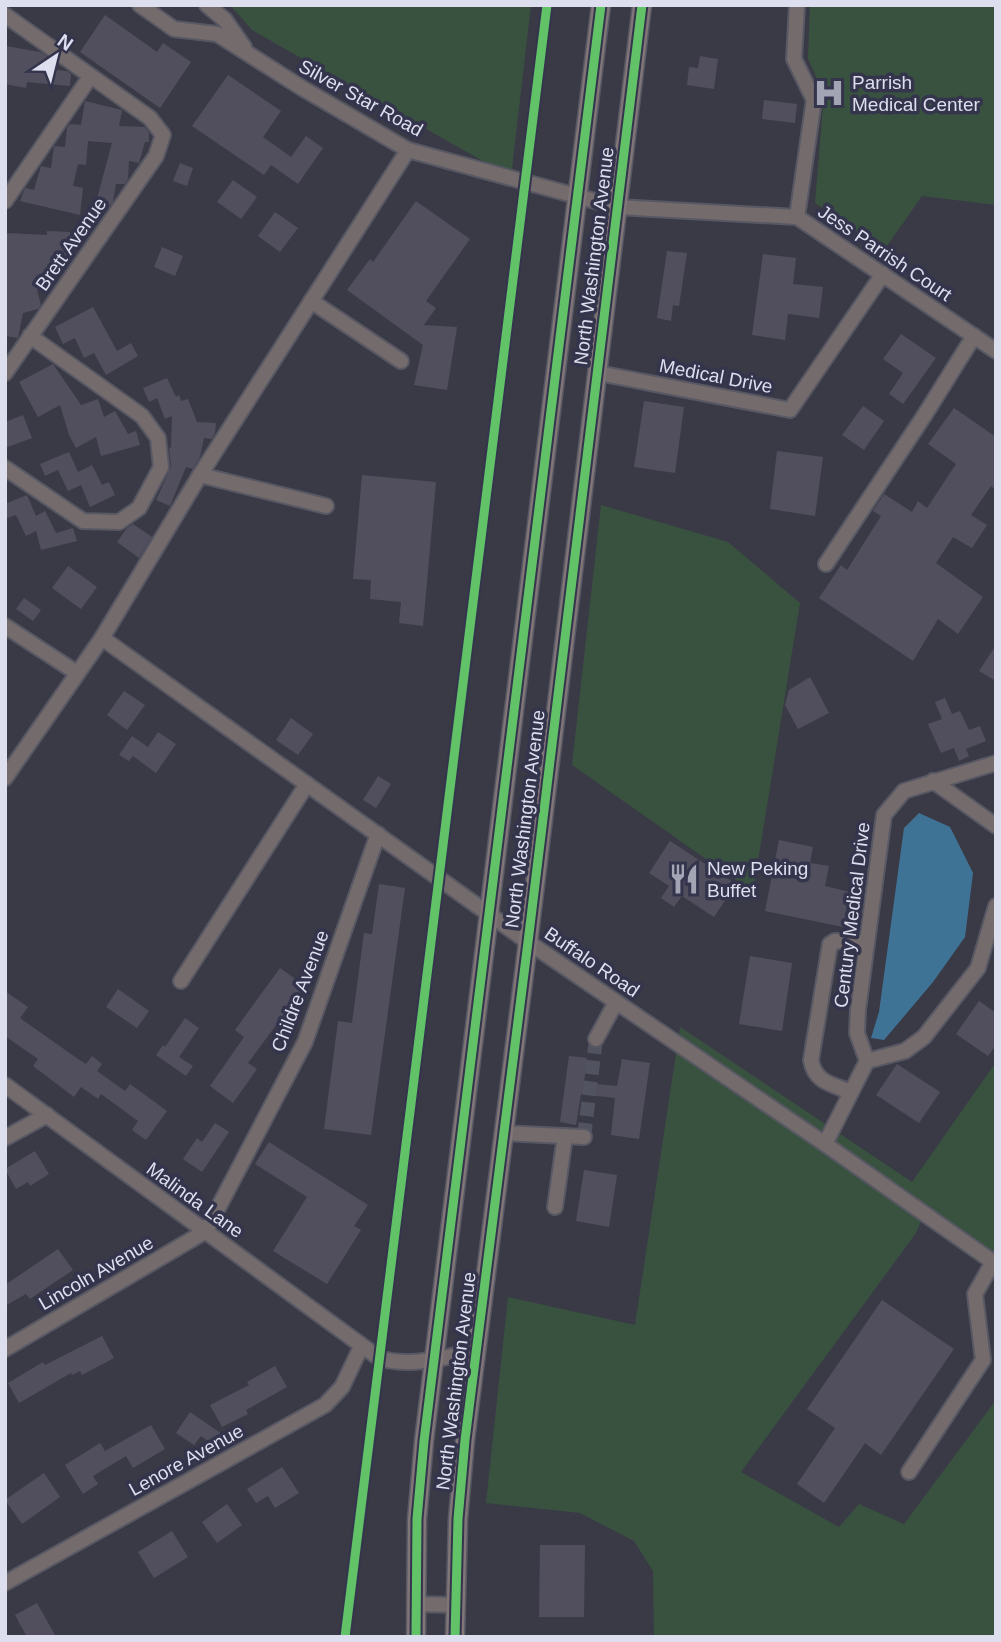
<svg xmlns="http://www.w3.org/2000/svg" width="1001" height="1642" font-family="Helvetica,sans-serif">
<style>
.green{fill:#38523f}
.water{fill:#3f7395}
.building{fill:#514f5e}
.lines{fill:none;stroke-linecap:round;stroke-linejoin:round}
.minor-tunnel{stroke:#525360;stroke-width:14;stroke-dasharray:14 7;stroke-linecap:butt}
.minor-casing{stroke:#585864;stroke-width:18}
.major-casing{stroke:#585864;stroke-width:21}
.minor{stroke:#746b6c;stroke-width:14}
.major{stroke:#807577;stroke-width:18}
.cycleway-casing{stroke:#34354d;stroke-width:13}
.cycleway{stroke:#61c268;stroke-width:9}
.labels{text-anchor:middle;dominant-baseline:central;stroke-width:7;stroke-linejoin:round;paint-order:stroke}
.poi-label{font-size:19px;fill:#dddeee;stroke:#34354d;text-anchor:start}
.street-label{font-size:19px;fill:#dddeee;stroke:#34354d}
</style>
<rect width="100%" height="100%" fill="#3a3a47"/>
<g class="green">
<polygon points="230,5 531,5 511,177 252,30"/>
<polygon points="810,5 996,5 996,205 922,196 884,250 815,203 824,94 808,59"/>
<polygon points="601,505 728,542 800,603 753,892 572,765"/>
<polygon points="680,1027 912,1182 996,1062 996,1271 922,1219 916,1233 741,1472 839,1527 859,1504 904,1524 996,1400 996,1637 654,1637 653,1571 634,1541 580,1513 486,1503 508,1297 635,1325"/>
</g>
<polygon class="water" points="919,813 950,827 973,873 965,937 933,982 884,1040 871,1038 879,1012 904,828"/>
<g class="building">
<polygon points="105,15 157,52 163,43 191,62 160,108 80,52"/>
<polygon points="6,46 40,52 47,56 44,69 67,71 71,74 70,86 27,82 26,88 5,84"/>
<polygon points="700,56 718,59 714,89 687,85 689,67 698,68"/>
<polygon points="228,75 281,111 263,137 291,157 306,136 323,148 298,184 271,165 264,175 192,126"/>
<polygon points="764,100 797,104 795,123 762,119"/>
<polygon points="85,101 122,110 119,126 145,127 149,133 149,142 145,142 139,163 129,161 128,179 125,184 116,184 113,202 107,209 95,206 112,143 88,141 86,165 78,164 73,186 83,188 80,215 20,201 25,188 34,190 41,166 51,168 54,146 65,147 67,128 70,124 81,125"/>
<polygon points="180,163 193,168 187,186 173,181"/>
<polygon points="233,180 257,197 241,219 217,202"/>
<polygon points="416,201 470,239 426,301 436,308 424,325 457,327 447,390 414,385 423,345 347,290 370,259 373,262"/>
<polygon points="275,212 298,228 280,252 258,236"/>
<polygon points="47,231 70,232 70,263 65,269 53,269 53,287 51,290 37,290 41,305 38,309 23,313 18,338 5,336 5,233 47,235"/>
<polygon points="162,247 183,256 175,276 154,267"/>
<polygon points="667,251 687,253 679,306 673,305 671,321 657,318"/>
<polygon points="763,254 796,258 793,284 823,287 819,318 788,314 785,340 752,335"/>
<polygon points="93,307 117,351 131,343 138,356 106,375 94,353 84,358 75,338 63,344 55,327"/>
<polygon points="901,334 936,358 903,404 889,394 903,373 883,359"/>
<polygon points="53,364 81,405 98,399 104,417 115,411 128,434 136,431 140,445 101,456 96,437 76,448 69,435 60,405 38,417 19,382"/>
<polygon points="167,378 176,397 179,395 181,401 188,399 197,422 216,423 215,433 212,439 204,438 200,457 193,469 186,467 170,506 156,500 171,467 169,447 171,448 172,416 165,419 157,398 149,402 143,388"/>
<polygon points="644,401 684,407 675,473 634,467"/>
<polygon points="863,406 884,421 864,450 842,435"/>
<polygon points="954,408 996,437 996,490 991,486 971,515 987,525 972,548 953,537 936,563 983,597 958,634 938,619 913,661 819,598 841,565 847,570 881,516 873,511 884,494 912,512 918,501 927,508 956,464 928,444"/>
<polygon points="23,415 32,438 5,448 5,422"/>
<polygon points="777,451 823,457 815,516 770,509"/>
<polygon points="69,452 78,472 92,465 102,485 109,482 115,495 90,507 81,485 68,491 58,470 45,476 40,464"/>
<polygon points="362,475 436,482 423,626 399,623 401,602 370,599 371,580 353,579"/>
<polygon points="27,495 36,516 45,511 56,533 73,528 77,541 41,550 36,531 26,536 16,515 5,519 5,504"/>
<polygon points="133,524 152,537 139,558 117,542 127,528"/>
<polygon points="68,566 97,587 81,609 52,588"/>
<polygon points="24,598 41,610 33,621 16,609"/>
<polygon points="996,645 996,681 979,671"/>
<polygon points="810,677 829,713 798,729 785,705 789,690"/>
<polygon points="124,691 145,705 127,730 107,715"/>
<polygon points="945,698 952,714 960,711 969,730 980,726 986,741 966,749 969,756 959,761 954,748 941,753 928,724 942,719 935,702"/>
<polygon points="291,718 313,734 298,755 276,740"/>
<polygon points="158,732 176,744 156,773 133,756 129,761 119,755 132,736 148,747"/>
<polygon points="378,776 391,784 376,808 363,800"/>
<polygon points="779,840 813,847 810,863 829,866 825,886 850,892 843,927 765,911"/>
<polygon points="670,841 736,884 714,917 682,896 674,907 661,898 669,886 649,873"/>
<polygon points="379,884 405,888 371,1135 324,1129 338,1021 352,1023 364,933 372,934"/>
<polygon points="750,956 792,963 782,1031 739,1024"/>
<polygon points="280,968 305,986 248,1063 257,1069 233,1103 210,1086 244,1037 235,1030"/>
<polygon points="118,989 149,1011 137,1028 106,1007"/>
<polygon points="5,991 28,1007 20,1018 78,1059 86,1064 92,1056 102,1064 97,1071 125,1091 130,1084 167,1111 146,1140 132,1130 138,1121 101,1094 98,1099 81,1087 74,1097 33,1066 38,1059 5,1036"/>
<polygon points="979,1001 996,1013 996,1045 988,1056 956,1034"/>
<polygon points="185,1018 199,1028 179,1057 193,1066 186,1076 156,1055 163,1045 165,1047"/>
<polygon points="569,1056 587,1058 584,1083 617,1086 622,1059 650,1063 639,1139 611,1135 615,1098 581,1094 576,1125 560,1122"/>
<polygon points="897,1064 940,1092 919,1123 876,1095"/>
<polygon points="215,1123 229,1132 202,1172 183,1159 197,1138 202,1142"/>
<polygon points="269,1142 368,1205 354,1226 361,1230 327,1284 273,1251 307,1197 255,1164"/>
<polygon points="35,1151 49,1174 30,1186 28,1182 16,1189 5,1169"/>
<polygon points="584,1170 617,1175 609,1227 576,1221"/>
<polygon points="58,1249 73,1270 30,1299 26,1294 5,1306 5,1285"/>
<polygon points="882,1300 954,1349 881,1455 865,1443 824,1503 797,1484 835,1428 807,1409"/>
<polygon points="102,1336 114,1358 82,1375 80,1371 72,1375 71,1373 19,1403 8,1383 43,1362 45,1365"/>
<polygon points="275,1366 287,1387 246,1410 248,1414 222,1427 210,1405 249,1385 247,1382"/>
<polygon points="190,1412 222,1434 215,1446 201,1436 194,1445 176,1433"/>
<polygon points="151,1425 165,1449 133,1468 126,1456 93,1476 98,1484 83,1494 65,1465 100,1443 105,1451"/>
<polygon points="282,1467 299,1493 275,1508 268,1496 256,1503 247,1489"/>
<polygon points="44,1473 60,1497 22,1524 5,1500"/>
<polygon points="227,1504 242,1525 217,1543 202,1522"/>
<polygon points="172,1531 188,1557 154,1578 138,1552"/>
<polygon points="540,1545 585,1545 584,1617 539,1617"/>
<polygon points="37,1603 56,1637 27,1637 15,1615"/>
</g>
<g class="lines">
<polyline class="minor-tunnel" points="584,1137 596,1039"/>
<g class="minor-casing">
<g id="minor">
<polyline points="140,5 174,29 217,34 302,88 408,150 617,207 797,217 996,351"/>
<polyline points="207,5 225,20 244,47"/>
<polyline points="5,15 150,118 163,135 156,156 5,373"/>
<polyline points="5,201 90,77"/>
<polyline points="797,217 814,100 794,59 797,5"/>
<polyline points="311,301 401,361"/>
<polyline points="598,373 790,410 883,274"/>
<polyline points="5,468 83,521 119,522 139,508 161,467 158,438 142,416 30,336"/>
<polyline points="200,475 326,506"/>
<polyline points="826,564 924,416 974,336"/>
<polyline points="5,626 77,673"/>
<polyline points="102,638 528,942 825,1144 996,1264"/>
<polyline points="5,778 102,638 200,475 408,150"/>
<polyline points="933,781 996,826"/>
<polyline points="181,981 307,784"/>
<polyline points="596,1039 616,1002"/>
<polyline points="867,1061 905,1051 924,1037 978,968 996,906"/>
<path d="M 5,1085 L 379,1358 C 410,1368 445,1357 476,1351"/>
<path d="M 851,1092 C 832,1084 815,1083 811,1060 L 830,944 L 835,941 L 867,942"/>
<polyline points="504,1133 584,1137"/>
<polyline points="5,1138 47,1115"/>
<polyline points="825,1144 867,1061 857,1033 858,1010 884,815 904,791 996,763"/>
<polyline points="555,1207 565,1136"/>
<polyline points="5,1349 206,1231 305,1042 378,834"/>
<polyline points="909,1472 983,1360 975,1294 993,1262"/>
<polyline points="5,1583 325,1405 342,1387 361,1347"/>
<polyline points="415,1604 455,1605"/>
</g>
</g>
<g class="major-casing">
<g id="major">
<polyline points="416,1637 417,1519 424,1441 601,5"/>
<polyline points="455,1637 458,1519 465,1440 528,942 642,5"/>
</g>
</g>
<use href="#minor" class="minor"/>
<use href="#major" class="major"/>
<g class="cycleway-casing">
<g id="cycleway">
<polyline points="345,1637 547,5"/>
<polyline points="416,1637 417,1519 424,1441 601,5"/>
<polyline points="455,1637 458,1519 465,1440 528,942 642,5"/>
</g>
</g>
<use href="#cycleway" class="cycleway"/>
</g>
<defs>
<g id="hospital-bare" transform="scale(2.415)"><path d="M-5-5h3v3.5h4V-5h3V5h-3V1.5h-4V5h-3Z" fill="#a4a5b4" stroke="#34354d" stroke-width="2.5" paint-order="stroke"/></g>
<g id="restaurant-bare" transform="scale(2.415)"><path d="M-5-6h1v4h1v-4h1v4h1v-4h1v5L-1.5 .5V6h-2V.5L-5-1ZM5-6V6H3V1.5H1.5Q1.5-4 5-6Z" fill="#a4a5b4" stroke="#34354d" stroke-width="2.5" paint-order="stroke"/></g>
</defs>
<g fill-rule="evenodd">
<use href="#hospital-bare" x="829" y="93"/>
<use href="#restaurant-bare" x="684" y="879"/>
</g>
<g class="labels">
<g class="poi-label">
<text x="852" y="82">Parrish<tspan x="852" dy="22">Medical Center</tspan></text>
<text x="707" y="868">New Peking<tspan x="707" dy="22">Buffet</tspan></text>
</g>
<g class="street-label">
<text transform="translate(361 98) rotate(29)">Silver Star Road</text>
<text transform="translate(71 244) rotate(-55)">Brett Avenue</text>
<text transform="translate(885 253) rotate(34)">Jess Parrish Court</text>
<text transform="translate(594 256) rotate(-83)">North Washington Avenue</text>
<text transform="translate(716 376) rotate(11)">Medical Drive</text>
<text transform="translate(525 819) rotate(-83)">North Washington Avenue</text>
<text transform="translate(852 915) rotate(-83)">Century Medical Drive</text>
<text transform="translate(592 962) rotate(34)">Buffalo Road</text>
<text transform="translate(300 991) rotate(-69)">Childre Avenue</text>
<text transform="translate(195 1200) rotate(36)">Malinda Lane</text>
<text transform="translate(96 1273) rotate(-30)">Lincoln Avenue</text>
<text transform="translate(456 1381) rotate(-83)">North Washington Avenue</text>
<text transform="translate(186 1460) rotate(-29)">Lenore Avenue</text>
</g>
</g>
<rect width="1001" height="1642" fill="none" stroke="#dddeee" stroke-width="14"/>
<g transform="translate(56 56) rotate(35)" stroke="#34354d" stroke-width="5" paint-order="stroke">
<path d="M0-5L12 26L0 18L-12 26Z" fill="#dddeee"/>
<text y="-10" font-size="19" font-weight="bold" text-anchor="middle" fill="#dddeee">N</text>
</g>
</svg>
